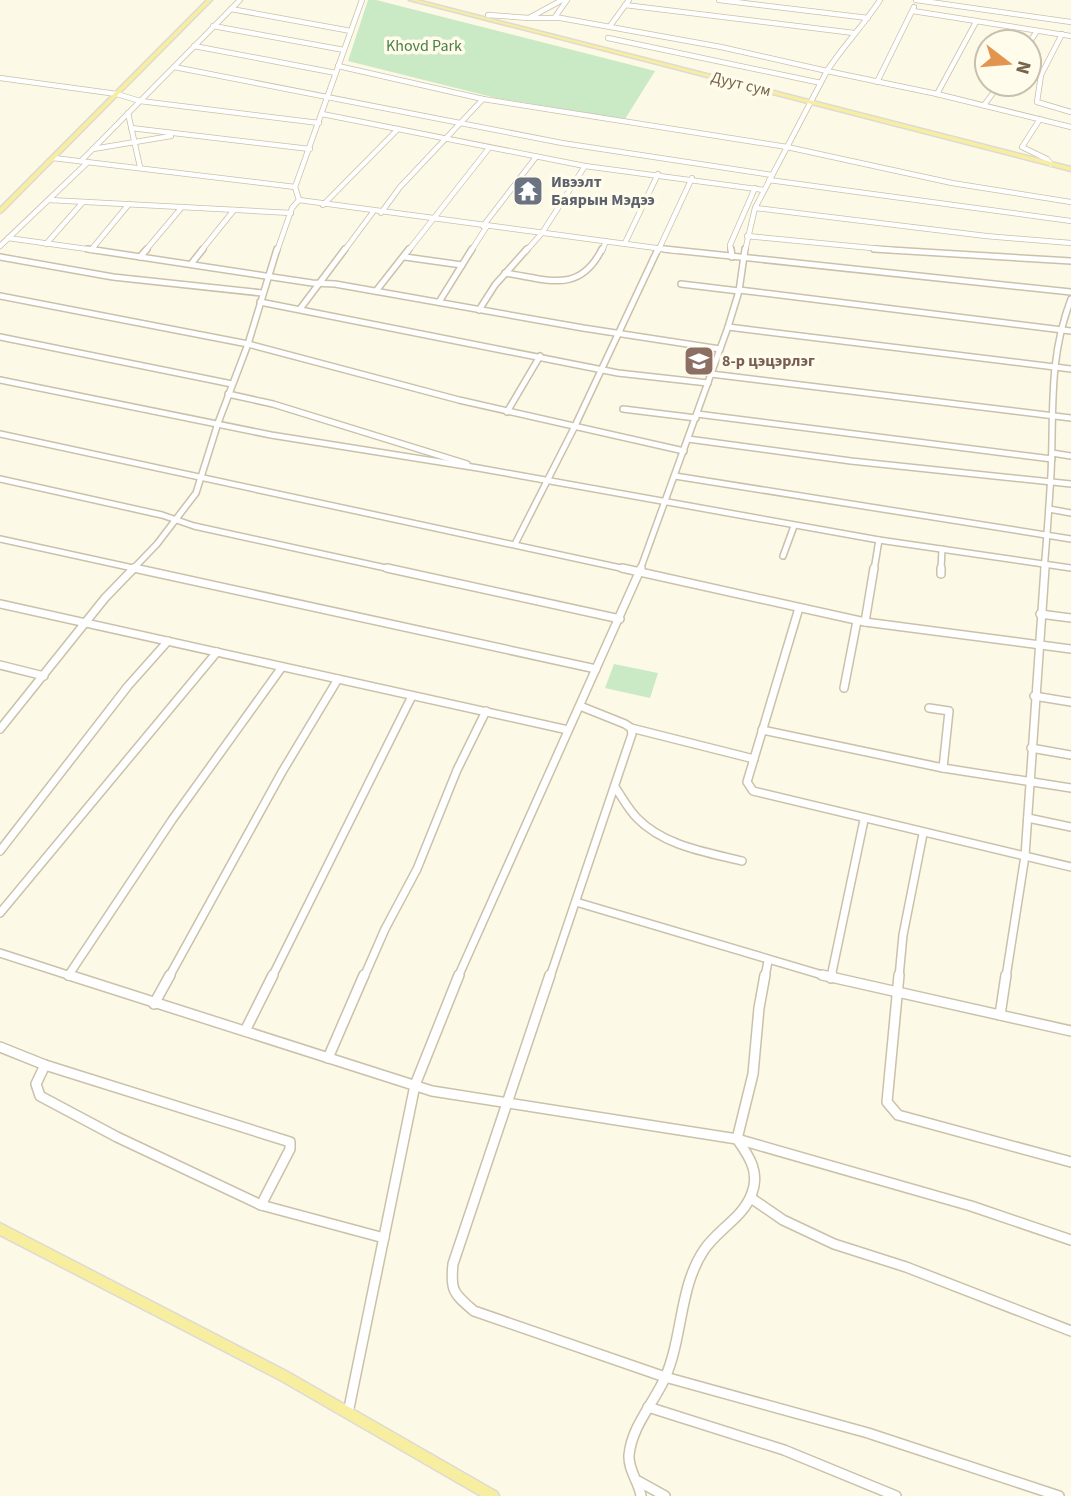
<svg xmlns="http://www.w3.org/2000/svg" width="1071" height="1496" font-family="'Source Sans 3',sans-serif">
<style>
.green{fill:#cae9c5}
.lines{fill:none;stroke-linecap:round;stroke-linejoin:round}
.minor-far3-casing{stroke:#cbc1aa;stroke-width:6}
.minor-far2-casing{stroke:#cbc1aa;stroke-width:8}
.minor-far1-casing{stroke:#cbc1aa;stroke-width:10}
.minor-casing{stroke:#cbc1aa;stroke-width:12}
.major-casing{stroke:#dedad4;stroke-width:3}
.minor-far3{stroke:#fff;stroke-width:4.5}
.minor-far2{stroke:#fff;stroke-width:5}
.minor-far1{stroke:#fff;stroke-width:7}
.minor{stroke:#fff;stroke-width:9}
.major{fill:#f8eea0;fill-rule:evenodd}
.labels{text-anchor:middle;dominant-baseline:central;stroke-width:7;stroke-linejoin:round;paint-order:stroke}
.far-park-label{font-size:16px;fill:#498046;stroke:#fffcec}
.far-street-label{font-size:16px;fill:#75644b;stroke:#fffcec}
.far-worship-label{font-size:16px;font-weight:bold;fill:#5b616d;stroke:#fffcec;text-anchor:start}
.far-education-label{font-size:16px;font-weight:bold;fill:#785e54;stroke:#fffcec;text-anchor:start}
</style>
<rect width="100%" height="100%" fill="#fcf9e6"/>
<g class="green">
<polygon points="368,0 376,0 655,71 625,119 496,98 348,61"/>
<polygon points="614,664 658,673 650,698 605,688"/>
</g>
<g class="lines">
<g class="minor-far3-casing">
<g id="minor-far3">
<path d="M 567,0 L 555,17 L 721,47 L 827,71 C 843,46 864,25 880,0"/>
<polyline points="719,0 868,18"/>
<polyline points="916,0 1071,22"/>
<polyline points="625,5 854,33"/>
<polyline points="231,9 351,31"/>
<polyline points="913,11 1071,36"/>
<polyline points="488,15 529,18 562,0"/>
<polyline points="530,18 560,18"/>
<polyline points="213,26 344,50"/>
<polyline points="610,26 629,0"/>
<polyline points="1062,34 1041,75 1037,102 1071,112"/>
<polyline points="608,38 821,83"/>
<polyline points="1029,43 1037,31"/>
<polyline points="194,46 336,73"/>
<polyline points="338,66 483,99 787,147 952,183 1071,202"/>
<polyline points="174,67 562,143 772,175"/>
<polyline points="0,78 117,94 140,101 319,123"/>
<polyline points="877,82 914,7"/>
<polyline points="937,94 976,22"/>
<polyline points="984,105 1000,84"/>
<polyline points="128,113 140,167"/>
<polyline points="322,114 585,166 764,190"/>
<polyline points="1040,119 1022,147 1047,159 1051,164"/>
<polyline points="131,128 310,149"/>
<polyline points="93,149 171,136"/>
<polyline points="53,158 295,187"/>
<polyline points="81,161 240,0"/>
<polyline points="769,180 1071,221"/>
<polyline points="49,200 291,213"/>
<polyline points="299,200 678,251"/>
<polyline points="323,205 398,129"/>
<polyline points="755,208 986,236 1071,243"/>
<polyline points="381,213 400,187 483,99"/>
<polyline points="483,226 536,157"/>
<polyline points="747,236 903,251"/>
<polyline points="8,238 101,251"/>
<polyline points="625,243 658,174"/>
<polyline points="46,244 83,202"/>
<polyline points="0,246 88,162"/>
<polyline points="91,250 129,204"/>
<polyline points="145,251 182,207"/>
<polyline points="201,251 234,210"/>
<polyline points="277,251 292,208 299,200 295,187 362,0"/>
<polyline points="344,251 373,212"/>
<polyline points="408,251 489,148"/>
<polyline points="471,251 487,226"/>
<polyline points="526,251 542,233 585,166"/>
<polyline points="602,251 606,241"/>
<polyline points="658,251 692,178"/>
<polyline points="731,251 730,245 755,188"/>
<polyline points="745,251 755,208 827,71 937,94 1071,127"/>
</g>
</g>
<g class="minor-far2-casing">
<g id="minor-far2">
<polyline points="88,249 312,283 335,284 583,328 720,349"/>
<polyline points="664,249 1071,292"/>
<polyline points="731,249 732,257"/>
<polyline points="874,249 1071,261"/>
<polyline points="0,257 113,277 262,293"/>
<polyline points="140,257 147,249"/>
<polyline points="405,257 462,265"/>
<polyline points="191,264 203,249"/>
<path d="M 505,273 C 547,279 579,295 602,249"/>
<polyline points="681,284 739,291"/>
<polyline points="739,290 1071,331"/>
<polyline points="376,291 409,249"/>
<polyline points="0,296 248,344 459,400 684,451"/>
<polyline points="260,302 618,373 708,383"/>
<polyline points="439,302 472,249"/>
<polyline points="300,309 345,249"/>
<polyline points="479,310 495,285 527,249"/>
<polyline points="728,327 1071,369"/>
<polyline points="0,337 232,384"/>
<polyline points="711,374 1071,418"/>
<polyline points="0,380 271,435 478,468 879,540 1071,568"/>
<polyline points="228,394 273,404 467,464"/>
<polyline points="623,409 696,418"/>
<polyline points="507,412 540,356"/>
<polyline points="697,414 1052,459"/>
<polyline points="0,434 630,570"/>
<polyline points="688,439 851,461 1071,484"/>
<polyline points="1052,453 1071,456"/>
<polyline points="675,476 1071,539"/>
<polyline points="0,479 162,515 194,526 395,570"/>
<polyline points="1049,509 1071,513"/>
<polyline points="0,539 142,570"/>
<polyline points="515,544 574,428 658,249"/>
<polyline points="783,556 794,526"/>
<polyline points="132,570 157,544 196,493 218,423 248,344 277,249"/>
<polyline points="640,570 728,327 739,291 745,249"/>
<polyline points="874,570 879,540"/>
<polyline points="941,570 942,549"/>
<path d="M 1044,570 C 1047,538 1049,506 1051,474 C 1054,410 1048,360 1071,299"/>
</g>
</g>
<g class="minor-far1-casing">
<g id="minor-far1">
<polyline points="134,568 596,669"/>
<polyline points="387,568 620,619"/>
<polyline points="622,568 865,622 1071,649"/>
<polyline points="941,574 941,568"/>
<polyline points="0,604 568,730"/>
<polyline points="799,608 747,782 753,791 1071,867"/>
<polyline points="1040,614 1071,618"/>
<polyline points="865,622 874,568"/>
<polyline points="0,665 44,676"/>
<polyline points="844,688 857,621"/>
<polyline points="1034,696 1071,702"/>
<polyline points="929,708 949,711 943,768"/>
<polyline points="631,728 754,759"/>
<polyline points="0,729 105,598 134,568"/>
<polyline points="762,730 943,768 1071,788"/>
<polyline points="1031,748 1071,755"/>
<path d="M 615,787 C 622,797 628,809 637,818 C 664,846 706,852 742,861"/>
<polyline points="1028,818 1071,827"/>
<polyline points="0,851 128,686 168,641"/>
<polyline points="576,902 829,977"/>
<polyline points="0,913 217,652"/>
<polyline points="0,953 74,977"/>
<polyline points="68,976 172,820 282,667"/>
<polyline points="169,977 282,772 338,679"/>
<polyline points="272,977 412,696"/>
<polyline points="364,977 385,929 417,869 457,770 486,711"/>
<polyline points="458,977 641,568"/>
<polyline points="550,977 632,734 631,728 625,724 580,706"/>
<polyline points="765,977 768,961"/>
<polyline points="831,977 864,820"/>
<polyline points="899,977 903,935 923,834"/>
<polyline points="1006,977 1025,856 1045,568"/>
</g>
</g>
<g class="minor-casing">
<g id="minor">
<polyline points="69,975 432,1091 737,1139 971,1206 1071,1240"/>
<path d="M 550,975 L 453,1264 C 450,1291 454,1294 474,1311 L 665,1377 L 868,1433 L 1059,1496"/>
<polyline points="822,975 1071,1031"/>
<polyline points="899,975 887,1102 898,1115 1071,1162"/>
<polyline points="831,978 832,975"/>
<polyline points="154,1004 170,975"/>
<polyline points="1000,1015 1006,975"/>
<polyline points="245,1031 273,975"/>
<polyline points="0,1047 45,1065 290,1142 290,1149 261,1205"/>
<polyline points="328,1058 364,975"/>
<polyline points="45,1065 36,1084 40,1096 117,1137 261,1205 384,1238"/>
<polyline points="751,1198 783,1220 834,1244 906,1267 1071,1331"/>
<polyline points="648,1407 784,1450 896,1496"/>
<polyline points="348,1413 415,1085 459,975"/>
<polyline points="638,1481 665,1496"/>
<path d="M 641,1496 C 639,1482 628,1470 629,1455 C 632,1426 653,1404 665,1378 C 683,1337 679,1287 704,1250 C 718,1229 744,1217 752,1193 C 760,1172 749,1156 737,1139 L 753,1074 L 759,1008 L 765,975"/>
</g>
</g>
<g class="major-casing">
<g id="major">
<polygon points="207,0 212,0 2,212 0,213 0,208"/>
<polygon points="409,0 417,0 1071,167 1071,171"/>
<polygon points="0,1223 288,1372 497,1492 499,1496 481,1496 280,1380 0,1235"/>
</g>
</g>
<use href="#minor-far3" class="minor-far3"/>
<use href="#minor-far2" class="minor-far2"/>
<use href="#minor-far1" class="minor-far1"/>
<use href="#minor" class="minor"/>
<use href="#major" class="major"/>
</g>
<defs>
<g id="temple-square" transform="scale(1.575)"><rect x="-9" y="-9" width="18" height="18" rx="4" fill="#6b7280" stroke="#fffcec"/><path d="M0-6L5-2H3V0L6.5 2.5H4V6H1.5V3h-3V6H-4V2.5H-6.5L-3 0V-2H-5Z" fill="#fff"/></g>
<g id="school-square" transform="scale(1.575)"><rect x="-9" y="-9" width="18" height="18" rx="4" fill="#8d6e63" stroke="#fffcec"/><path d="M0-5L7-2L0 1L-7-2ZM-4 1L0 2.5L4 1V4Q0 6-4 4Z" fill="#fff"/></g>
</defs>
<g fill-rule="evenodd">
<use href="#temple-square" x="528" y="191"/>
<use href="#school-square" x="699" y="361"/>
</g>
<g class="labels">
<g class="far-park-label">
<text x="424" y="46">Khovd Park</text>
</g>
<g class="far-street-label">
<text transform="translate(741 84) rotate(14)">Дуут сум</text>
</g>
<g class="far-worship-label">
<text x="551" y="182">Ивээлт<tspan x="551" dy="18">Баярын Мэдээ</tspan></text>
</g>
<g class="far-education-label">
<text x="722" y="361">8-р цэцэрлэг</text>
</g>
</g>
<g transform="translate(1008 63) rotate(106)"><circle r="33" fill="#fffcec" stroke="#c8bfac" stroke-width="2"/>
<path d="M0-5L12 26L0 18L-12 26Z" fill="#e2954f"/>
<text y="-10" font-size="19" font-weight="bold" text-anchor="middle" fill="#75644b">N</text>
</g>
</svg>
